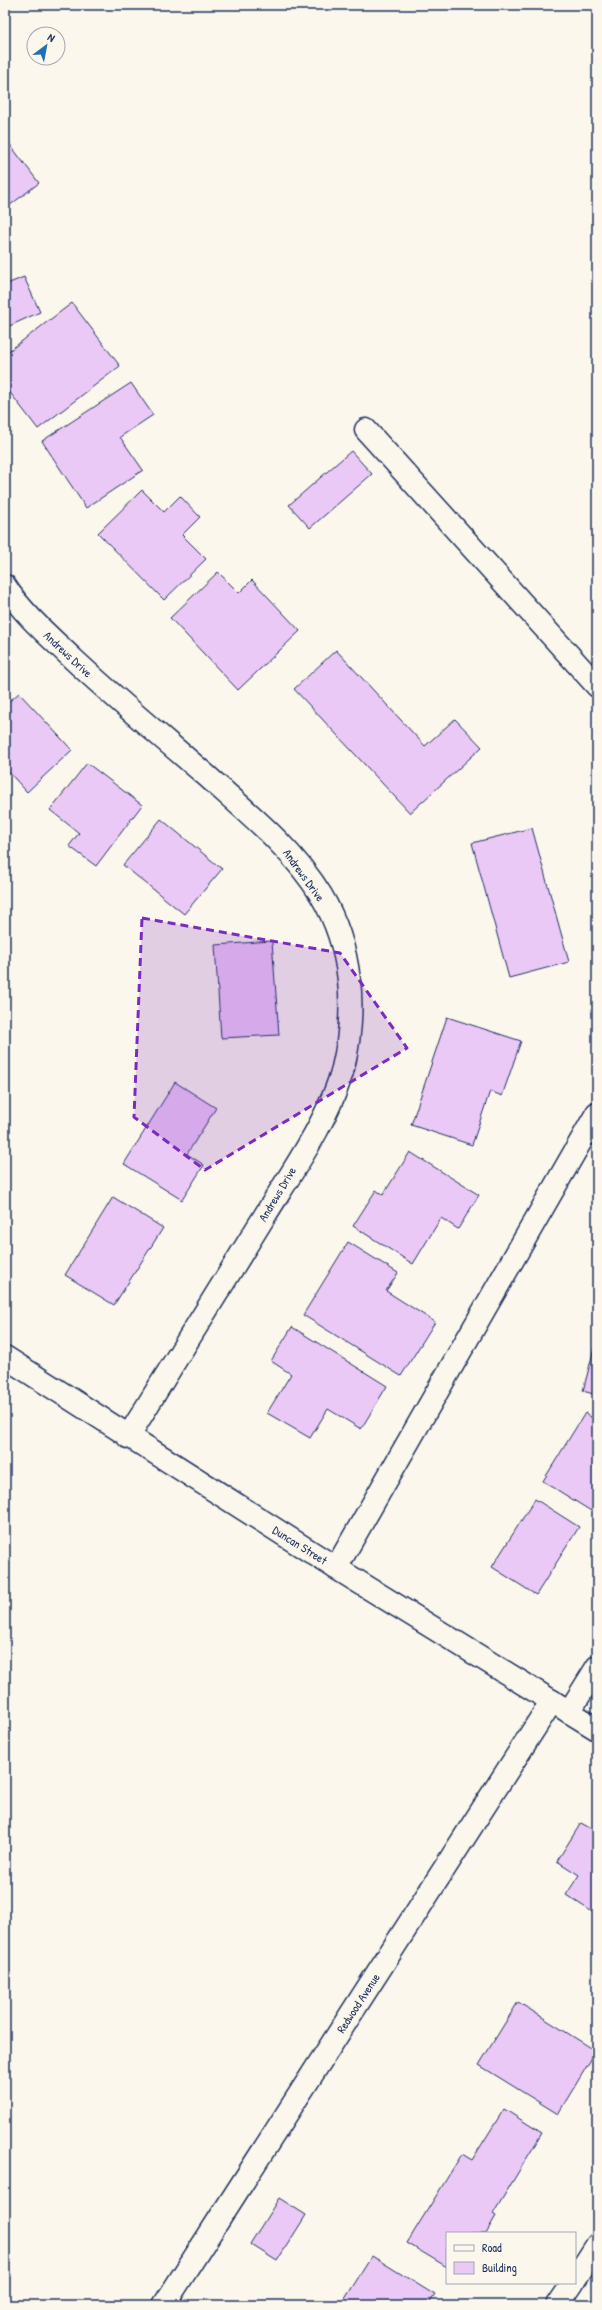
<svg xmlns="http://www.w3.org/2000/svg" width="602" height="2310" font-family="'Patrick Hand',sans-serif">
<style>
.building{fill:#ebc9f6;stroke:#1b2f5e}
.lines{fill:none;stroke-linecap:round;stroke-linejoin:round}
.minor-casing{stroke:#1b2f5e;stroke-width:25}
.minor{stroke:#fbf7ec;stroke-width:22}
.marked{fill:#7b2cbf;fill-opacity:0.2;stroke:#7b2cbf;stroke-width:3;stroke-dasharray:8 5;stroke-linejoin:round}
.labels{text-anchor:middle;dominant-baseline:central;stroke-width:3.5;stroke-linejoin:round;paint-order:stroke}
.street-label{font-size:12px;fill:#1b2f5e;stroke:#fbf7ec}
</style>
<rect width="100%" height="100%" fill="#fbf7ec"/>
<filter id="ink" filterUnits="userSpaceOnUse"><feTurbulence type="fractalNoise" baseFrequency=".025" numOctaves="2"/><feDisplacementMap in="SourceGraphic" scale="8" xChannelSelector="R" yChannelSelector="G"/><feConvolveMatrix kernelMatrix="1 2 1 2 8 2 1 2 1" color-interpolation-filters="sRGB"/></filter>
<g filter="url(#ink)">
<g class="building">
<polygon points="5,138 39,183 5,209"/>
<polygon points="24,277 40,312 5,328 5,280 7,284"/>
<polygon points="72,303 120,366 38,429 5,386 5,354"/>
<polygon points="131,383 153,415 120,437 143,470 86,508 42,441"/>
<polygon points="351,451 372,474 310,528 289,505"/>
<polygon points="142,490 164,512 180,496 200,517 182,535 206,559 164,600 98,533"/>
<polygon points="218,572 239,593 252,580 300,631 238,690 170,618"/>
<polygon points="336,650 425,746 455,719 482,747 410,813 294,689"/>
<polygon points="19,693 72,750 27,792 5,768 5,705"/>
<polygon points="87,763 142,805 96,866 69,846 79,833 50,810"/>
<polygon points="161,819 222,869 184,914 123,865"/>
<polygon points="532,828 569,962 509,978 472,843"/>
<polygon points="272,941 279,1035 221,1038 215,945"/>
<polygon points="447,1017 521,1041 502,1096 490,1091 472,1145 411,1125"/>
<polygon points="175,1082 216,1108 187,1154 204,1165 182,1200 124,1164"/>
<polygon points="410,1152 479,1195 458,1229 441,1218 413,1264 353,1226 376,1190 383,1195"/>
<polygon points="113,1197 163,1228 114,1305 65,1275"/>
<polygon points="348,1242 398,1273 386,1291 435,1322 401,1376 303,1315"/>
<polygon points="292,1327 387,1386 361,1429 328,1409 310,1438 267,1413 291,1374 271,1361"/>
<polygon points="597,1337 597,1395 583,1391"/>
<polygon points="585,1413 597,1421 597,1501 591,1511 543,1481"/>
<polygon points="535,1499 579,1527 536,1595 492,1567"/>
<polygon points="581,1823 597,1832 597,1915 566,1895 579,1875 557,1861"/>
<polygon points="518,2002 596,2051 558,2114 479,2065"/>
<polygon points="504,2109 542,2133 493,2214 496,2216 486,2233 447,2233 447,2267 407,2243 462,2154 472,2160"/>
<polygon points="279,2198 306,2215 277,2261 250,2244"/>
<polygon points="372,2256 435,2295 428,2305 341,2305"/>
</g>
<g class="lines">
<g class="minor-casing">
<g id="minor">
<polyline points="366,430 597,686"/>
<path d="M 5,586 C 22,613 50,637 73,659 C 117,700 163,738 208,777 C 248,813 292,848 321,895 C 352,947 357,1010 343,1068 C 330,1118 291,1173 264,1217 C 219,1290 173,1363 128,1437"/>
<polyline points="5,1357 336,1568 597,1729"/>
<polyline points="336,1568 597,1113"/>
<polyline points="569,1712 597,1667"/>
<polyline points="575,2279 597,2245"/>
<polyline points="164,2305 552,1701"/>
<polyline points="558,2305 573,2283"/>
</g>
</g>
<use href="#minor" class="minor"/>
</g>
</g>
<path class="marked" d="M 142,918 L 340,953 L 407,1048 L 205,1170 L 134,1117 Z"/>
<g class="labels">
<g class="street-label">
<text transform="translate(68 654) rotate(43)">Andrews Drive</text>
<text transform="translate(304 875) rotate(54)">Andrews Drive</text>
<text transform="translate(277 1194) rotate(-59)">Andrews Drive</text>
<text transform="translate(300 1545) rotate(32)">Duncan Street</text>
<text transform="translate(358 2003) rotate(-57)">Redwood Avenue</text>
</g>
</g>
<rect width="602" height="2310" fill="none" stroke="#fbf7ec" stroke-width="20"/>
<rect x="10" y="10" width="582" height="2290" fill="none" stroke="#1b2f5e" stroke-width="1.5" filter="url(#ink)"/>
<rect x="446" y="2232" width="130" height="52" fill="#fbf7ec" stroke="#a1a7b3"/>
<rect x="454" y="2245" width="20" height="6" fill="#fbf7ec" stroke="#a1a7b3"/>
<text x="482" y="2252" font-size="12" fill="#1b2f5e">Road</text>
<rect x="454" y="2262" width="20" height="12" fill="#ebc9f6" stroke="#a1a7b3"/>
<text x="482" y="2272" font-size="12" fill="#1b2f5e">Building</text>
<g transform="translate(46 46) rotate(32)"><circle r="19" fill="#fbf7ec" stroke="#a1a7b3"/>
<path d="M0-3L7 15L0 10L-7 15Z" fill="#1f6fb2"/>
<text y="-6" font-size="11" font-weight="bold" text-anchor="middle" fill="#1b2f5e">N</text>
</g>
</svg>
